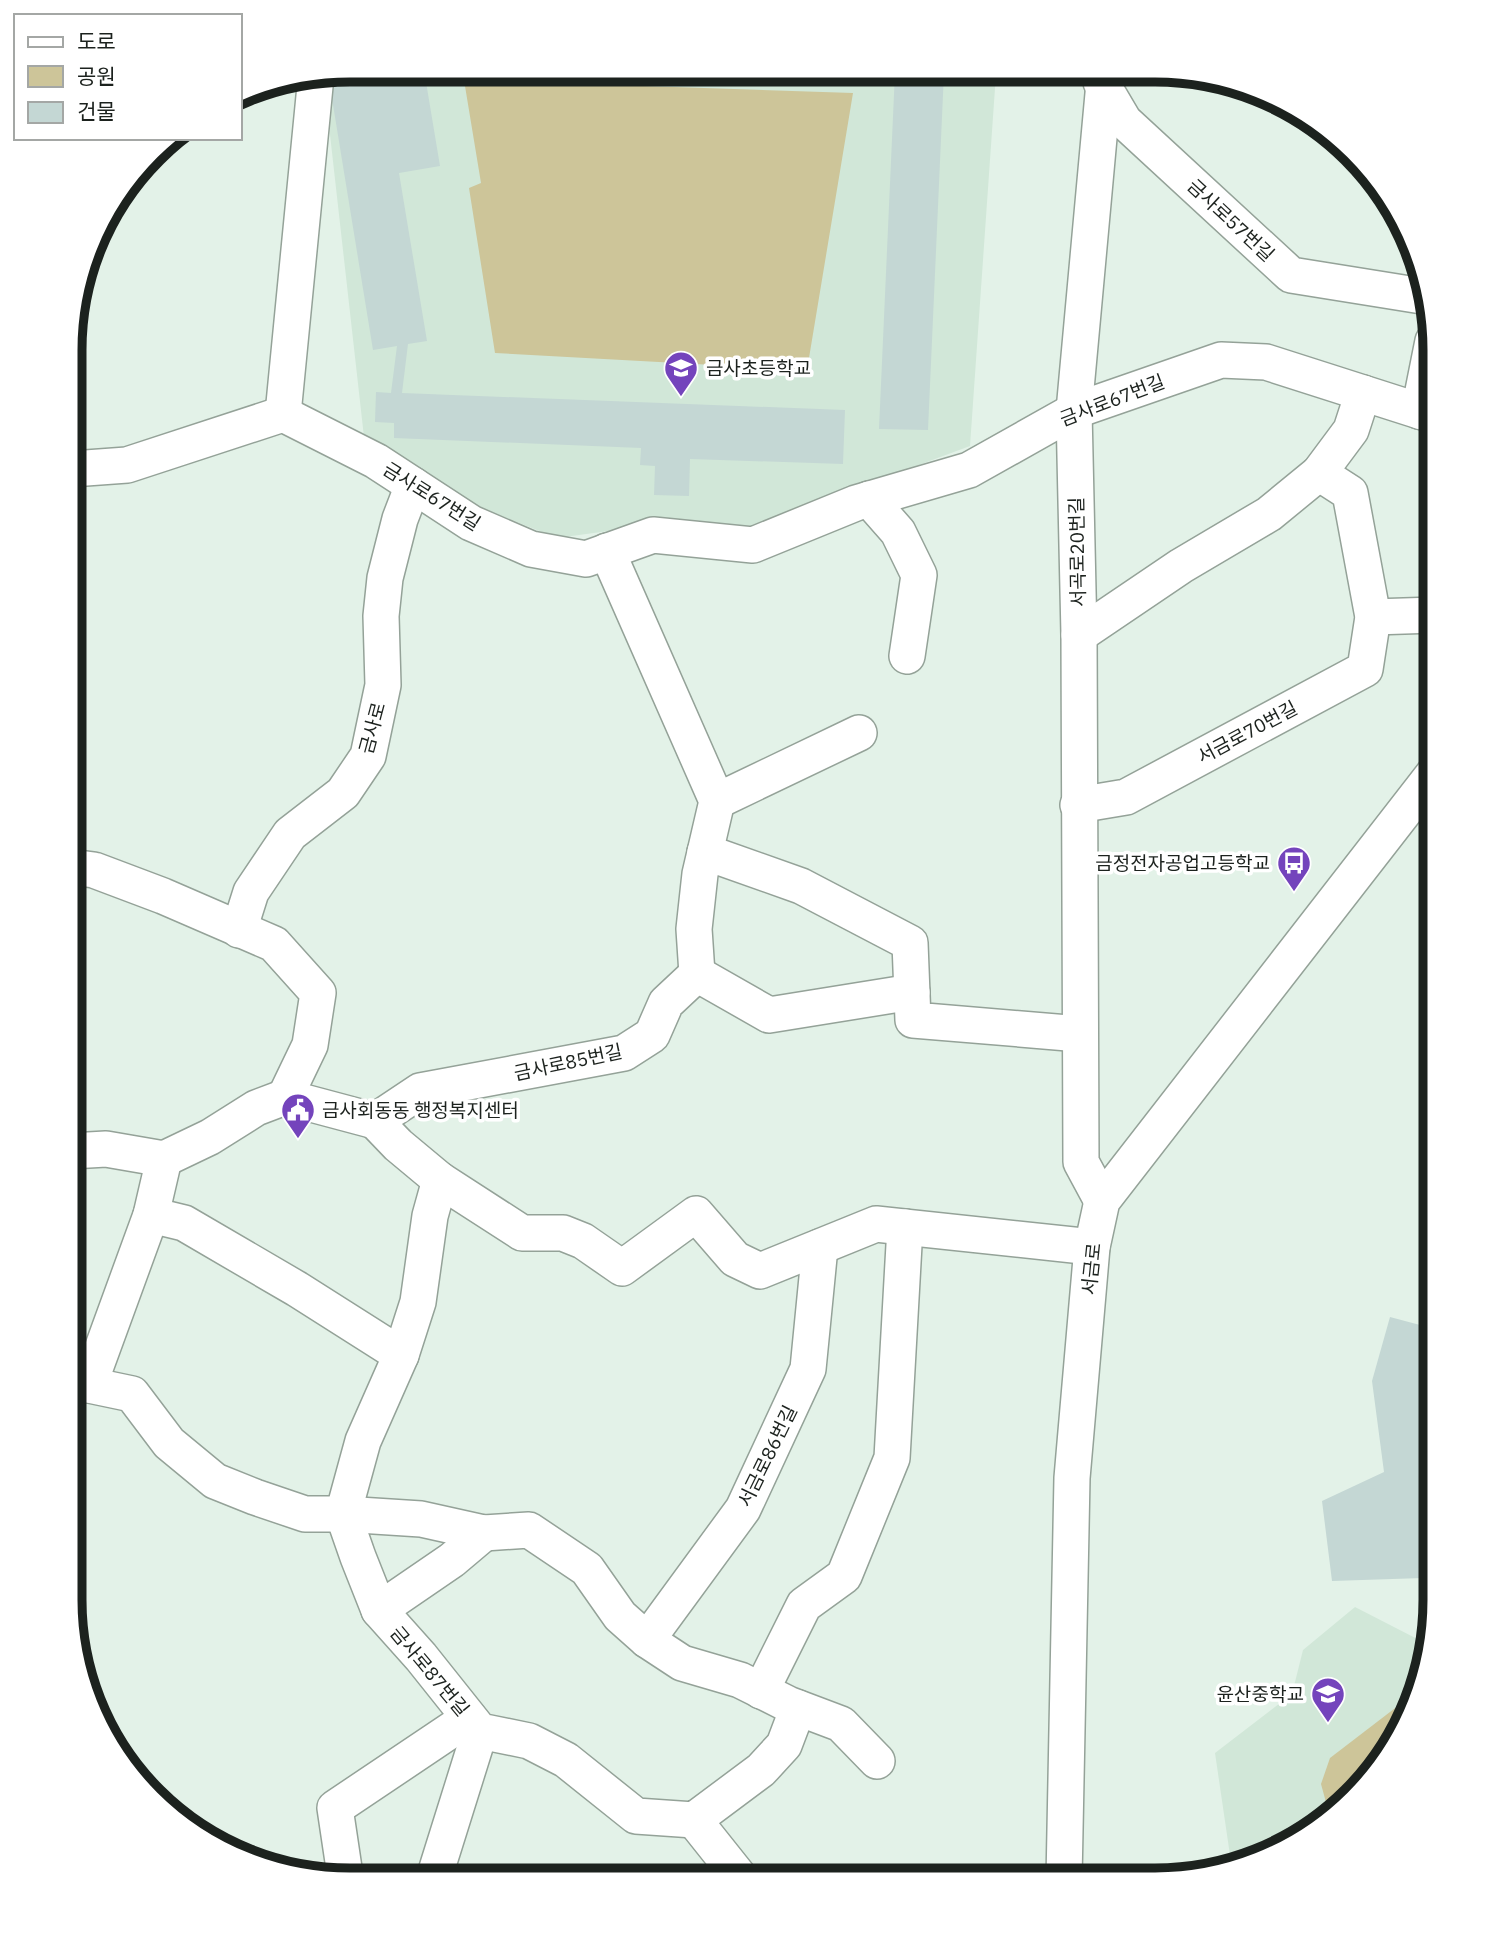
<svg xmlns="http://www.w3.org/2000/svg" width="1505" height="1950" font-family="'IBM Plex Sans','Noto Sans KR',sans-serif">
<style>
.built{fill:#d1e7d8}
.green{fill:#cdc599}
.building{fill:#c4d7d4}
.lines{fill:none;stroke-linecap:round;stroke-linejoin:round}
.minor-casing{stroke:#94a298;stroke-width:38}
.minor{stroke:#fff;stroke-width:35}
.labels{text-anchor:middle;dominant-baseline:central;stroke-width:7;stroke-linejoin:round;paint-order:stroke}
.street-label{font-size:19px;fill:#1c221e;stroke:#fff}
.poi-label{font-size:19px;fill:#1c221e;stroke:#fff;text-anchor:start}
.rim{fill:none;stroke:#1c221e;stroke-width:9}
</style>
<rect width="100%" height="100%" fill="#e3f2e8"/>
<g class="built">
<polygon points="350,70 986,72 996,74 970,446 746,529 623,529 557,538 484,509 364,437 326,99 327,74"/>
<polygon points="1355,1607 1429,1645 1420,1689 1388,1755 1340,1810 1279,1851 1231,1862 1215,1753 1292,1694 1303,1650"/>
</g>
<g class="green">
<polygon points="464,80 853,93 807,370 495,353 469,188 481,183"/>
<polygon points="1420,1689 1388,1755 1340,1810 1330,1817 1321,1784 1330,1758"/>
</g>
<g class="building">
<polygon points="350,70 424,70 440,166 399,173 427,341 408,344 402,393 845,410 843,464 690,459 689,496 654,495 655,466 640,465 641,448 394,438 394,423 375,422 376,392 391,393 397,346 373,350 328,74"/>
<polygon points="895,72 944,72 928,430 879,429"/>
<polygon points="1390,1317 1435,1329 1434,1566 1423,1578 1332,1581 1322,1501 1384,1472 1372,1381"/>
</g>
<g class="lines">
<g class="minor-casing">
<g id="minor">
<polyline points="1101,82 1124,121 1291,275 1422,296"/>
<polyline points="1419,411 1433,341"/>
<polyline points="283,414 316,76"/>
<polyline points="72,469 127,465 283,414 376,461 471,523 531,549 586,559 653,535 753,545 856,503 969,470 1074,411 1221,360 1266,362 1435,416"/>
<polyline points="869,499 898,532 919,575 907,656"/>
<polyline points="607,551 717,801 700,874 694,929 697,974"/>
<polyline points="1373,617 1435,615"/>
<polyline points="1079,635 1181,566 1269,514 1319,473 1351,430 1363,393"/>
<polyline points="717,801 859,733"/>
<polyline points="1078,805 1126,797 1365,669 1373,617 1350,493 1319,473"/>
<polyline points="705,852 801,886 910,943 913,1020 1080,1034"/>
<polyline points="71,867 94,870 163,896 274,944 318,993 310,1045 285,1097"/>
<polyline points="239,930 251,892 290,834 343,793 368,756 383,685 381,616 385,578 400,519 413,485"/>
<polyline points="697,974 666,1003 652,1035 624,1053 420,1091 375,1121 398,1145 440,1180 430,1216 418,1302 401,1355 363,1441 343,1514 358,1557 379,1610 421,1657 480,1731 529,1741 566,1760 636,1816 694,1820 761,1770 784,1745 798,1708"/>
<polyline points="697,974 769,1015 912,992"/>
<polyline points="71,1151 106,1149 164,1159 210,1137 256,1108 285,1097 375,1121"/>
<polyline points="440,1180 522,1233 563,1233 583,1241 622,1268 696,1214 735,1259 760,1271 876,1224 1092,1247"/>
<polyline points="1102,1201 1081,1162 1079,635 1074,411 1105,72"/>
<polyline points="151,1215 184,1223 297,1289 401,1355"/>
<polyline points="70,1378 89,1385 132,1394 169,1443 215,1481 255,1497 305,1514 343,1514 421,1519 484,1533 529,1530 587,1569 620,1616 647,1640 682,1663 740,1680 788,1704 841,1724 877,1761"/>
<polyline points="89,1385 151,1215 164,1159"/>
<polyline points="379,1610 452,1560 484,1533"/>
<polyline points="647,1640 743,1509 808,1369 820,1247"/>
<polyline points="761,1691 804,1605 844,1576 892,1458 905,1227"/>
<polyline points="694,1820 741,1879"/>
<polyline points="345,1875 335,1808 469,1718"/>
<polyline points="434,1878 480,1731"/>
<polyline points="1064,1880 1072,1478 1092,1247 1102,1201 1435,772"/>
</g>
</g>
<use href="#minor" class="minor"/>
</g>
<defs>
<g id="school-pin" transform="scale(1.75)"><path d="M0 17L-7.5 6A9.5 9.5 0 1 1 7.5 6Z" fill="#7444bc" stroke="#fff"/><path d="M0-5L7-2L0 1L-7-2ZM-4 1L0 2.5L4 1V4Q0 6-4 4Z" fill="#fff"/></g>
<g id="bus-pin" transform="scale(1.75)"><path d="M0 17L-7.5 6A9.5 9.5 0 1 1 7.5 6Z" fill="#7444bc" stroke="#fff"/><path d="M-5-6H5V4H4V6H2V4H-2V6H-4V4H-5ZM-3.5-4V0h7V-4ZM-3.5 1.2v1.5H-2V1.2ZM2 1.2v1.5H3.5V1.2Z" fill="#fff"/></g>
<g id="civic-pin" transform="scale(1.75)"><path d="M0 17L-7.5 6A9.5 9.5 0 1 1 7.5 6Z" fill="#7444bc" stroke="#fff"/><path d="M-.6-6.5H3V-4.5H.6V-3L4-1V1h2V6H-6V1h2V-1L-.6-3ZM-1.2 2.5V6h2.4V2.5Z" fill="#fff"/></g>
</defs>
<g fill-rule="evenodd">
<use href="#school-pin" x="681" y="368"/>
<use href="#bus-pin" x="1294" y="863"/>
<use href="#civic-pin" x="298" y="1110"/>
<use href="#school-pin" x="1328" y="1694"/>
</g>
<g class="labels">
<g class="street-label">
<text transform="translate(1231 220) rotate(43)">금사로57번길</text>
<text transform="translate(1112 400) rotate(-21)">금사로67번길</text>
<text transform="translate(432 496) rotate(32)">금사로67번길</text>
<text transform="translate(1077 552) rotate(-91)">서곡로20번길</text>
<text transform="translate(372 728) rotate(-75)">금사로</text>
<text transform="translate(1247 732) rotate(-28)">서금로70번길</text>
<text transform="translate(568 1062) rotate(-12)">금사로85번길</text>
<text transform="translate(1091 1269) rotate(-84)">서금로</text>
<text transform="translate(767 1456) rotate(-64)">서금로86번길</text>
<text transform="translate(430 1671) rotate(50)">금사로87번길</text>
</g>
<g class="poi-label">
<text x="706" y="368">금사초등학교</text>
<text x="1270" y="863" text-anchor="end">금정전자공업고등학교</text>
<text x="322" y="1110">금사회동동 행정복지센터</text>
<text x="1304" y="1694" text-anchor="end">윤산중학교</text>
</g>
</g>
<path d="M0 0H1505V1950H0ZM350 82H1155A268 268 0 0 1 1423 350V1600A268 268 0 0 1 1155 1868H350A268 268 0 0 1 82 1600V350A268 268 0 0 1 350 82Z" fill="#fff" fill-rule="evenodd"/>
<path class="rim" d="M350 82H1155A268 268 0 0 1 1423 350V1600A268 268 0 0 1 1155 1868H350A268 268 0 0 1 82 1600V350A268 268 0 0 1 350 82Z"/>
<rect x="14" y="14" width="228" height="126" fill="#ffffff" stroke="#a4a7a5" stroke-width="2"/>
<rect x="28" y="37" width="35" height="10" fill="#ffffff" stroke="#a4a7a5" stroke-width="2"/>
<text x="77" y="49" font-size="21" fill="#1c221e">도로</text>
<rect x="28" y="66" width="35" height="21" fill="#cdc599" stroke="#a4a7a5" stroke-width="2"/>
<text x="77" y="84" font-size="21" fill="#1c221e">공원</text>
<rect x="28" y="102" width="35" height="21" fill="#c4d7d4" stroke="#a4a7a5" stroke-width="2"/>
<text x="77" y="119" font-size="21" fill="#1c221e">건물</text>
</svg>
